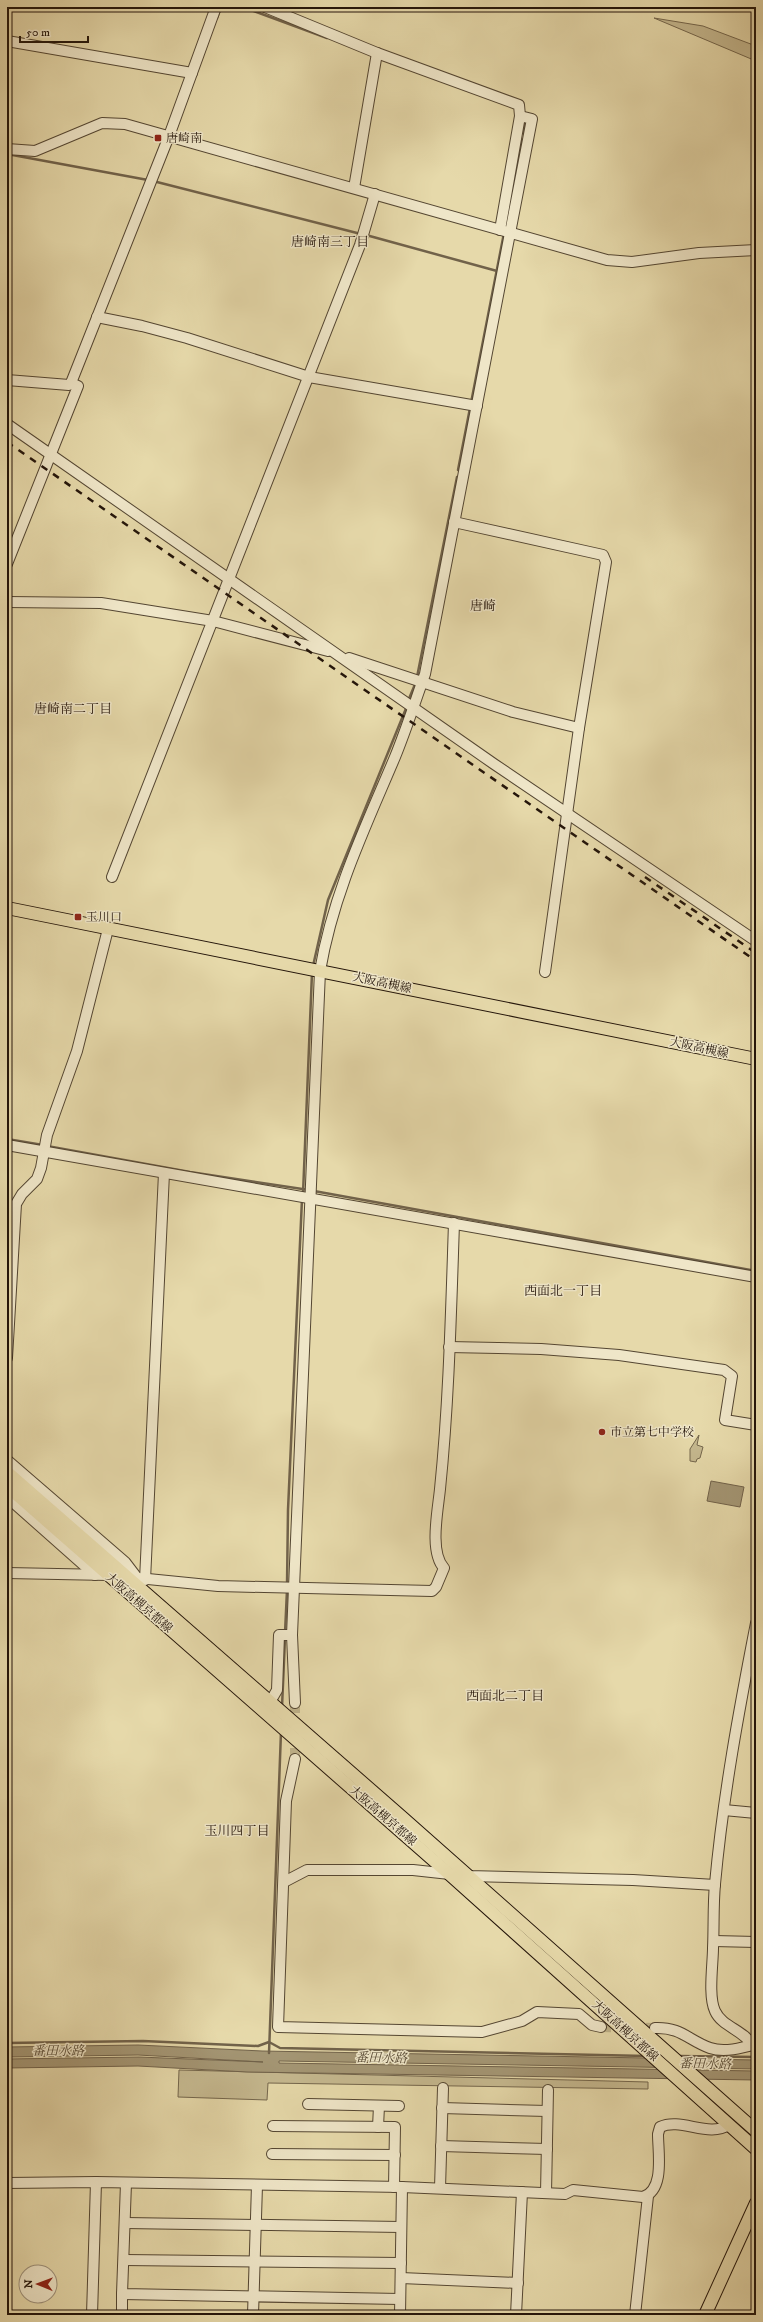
<svg xmlns="http://www.w3.org/2000/svg" width="763" height="2322" font-family="'IM FELL DW Pica','Noto Serif JP',serif">
<style>
.green{fill:#c5b88f;stroke:#74664c}
.water{fill:#a49674;stroke:#71624a}
.lines{fill:none;stroke-linecap:round;stroke-linejoin:round}
.stream{stroke:#71624a;stroke-width:2.5}
.minor-tunnel{stroke:#bfb28a;stroke-width:10;stroke-dasharray:10 5;stroke-linecap:butt}
.minor-casing{stroke:#544632;stroke-width:12}
.major-casing{stroke:#24150a;stroke-width:14}
.minor{stroke:#efe6c8;stroke-width:10}
.major{stroke:#e6d9aa;stroke-width:12}
.rail{stroke:#24150a;stroke-width:2.5;stroke-dasharray:7 7;stroke-linecap:butt}
.poi-dot{fill:#8f2418;stroke:#efe6c8;stroke-width:1.5}
.labels{text-anchor:middle;dominant-baseline:central;stroke-width:3;stroke-linejoin:round;paint-order:stroke}
.poi-label{font-size:12px;fill:#24150a;stroke:#efe6c8;text-anchor:start}
.street-label{font-size:12px;fill:#24150a;stroke:#efe6c8}
.neighbourhood-label{font-size:13px;fill:#24150a;stroke:#efe6c8}
.water-label{font-size:13px;font-style:italic;fill:#574934;stroke:#efe6c8}
</style>
<rect width="100%" height="100%" fill="#e6d9aa"/>
<filter id="stains"><feTurbulence type="fractalNoise" baseFrequency=".005" numOctaves="4"/><feColorMatrix values="0 0 0 0 .2 0 0 0 0 .09 0 0 0 0 .02 0 0 0 .5 -.17"/></filter>
<radialGradient id="worn" r=".72"><stop offset=".6" stop-color="#630" stop-opacity="0"/><stop offset="1" stop-color="#630" stop-opacity=".3"/></radialGradient>
<g class="green">
<polygon points="654,18 703,26 756,46 756,61"/>
<polygon points="699,1435 697,1445 703,1447 700,1458 697,1459 696,1462 690,1461 690,1449"/>
<polygon points="179,2070 648,2082 648,2089 268,2083 267,2100 178,2097"/>
</g>
<g class="water">
<polygon points="711,1481 744,1487 740,1507 707,1501"/>
<polygon points="138,2045 262,2051 756,2060 756,2069 279,2061 279,2063 756,2071 756,2080 247,2072 138,2066 7,2068 7,2059 139,2057 263,2062 138,2055 7,2057 7,2047"/>
</g>
<g class="lines">
<g class="stream">
<polyline points="243,7 327,38"/>
<polyline points="217,18 221,7"/>
<polyline points="523,133 526,120"/>
<polyline points="7,154 148,180"/>
<polyline points="153,181 361,234"/>
<polyline points="509,205 522,141"/>
<polyline points="366,235 497,271"/>
<polyline points="471,403 504,233"/>
<polyline points="458,470 470,408"/>
<polyline points="417,677 457,477"/>
<polyline points="408,701 416,682"/>
<polyline points="313,966 328,900 407,706"/>
<polyline points="7,1139 43,1145"/>
<polyline points="47,1146 190,1172 309,1190"/>
<polyline points="314,1191 756,1271"/>
<polyline points="303,1194 312,973"/>
<polyline points="287,1585 288,1510 302,1199"/>
<polyline points="285,1633 287,1590"/>
<polyline points="282,1707 285,1638"/>
<polyline points="7,2043 143,2041 258,2046 269,2042 280,2048 646,2056"/>
<polyline points="269,2053 281,1732"/>
<polyline points="679,2056 756,2057"/>
</g>
<g class="minor-tunnel">
<polyline points="295,1703 295,1759"/>
<polyline points="601,2027 655,2028"/>
</g>
<g class="minor-casing">
<g id="minor">
<polyline points="265,7 377,53 519,105 520,116 500,230"/>
<polyline points="7,41 192,73"/>
<polyline points="7,149 35,151 102,123 125,124 607,260 632,262 699,253 756,250"/>
<polyline points="354,188 377,53"/>
<polyline points="97,317 142,326 187,338 309,377 477,406"/>
<polyline points="7,380 69,385 71,383 169,136 216,7"/>
<polyline points="7,424 494,764 756,941"/>
<polyline points="454,522 603,555 606,562 579,728 545,972"/>
<polyline points="7,564 78,386 71,383"/>
<polyline points="7,602 101,603 213,621 328,651"/>
<polyline points="349,658 513,712 579,728"/>
<polyline points="112,877 360,245 375,194"/>
<polyline points="7,1145 756,1277"/>
<polyline points="449,1347 541,1349 619,1355 724,1370 732,1376 725,1420 756,1425"/>
<polyline points="7,1358 16,1204 22,1194 37,1179 41,1168 47,1135 77,1051 108,929"/>
<polyline points="7,1460 125,1562 138,1579"/>
<polyline points="7,1497 95,1575"/>
<path d="M 7,1573 L 108,1575 L 218,1586 L 432,1591 L 436,1587 L 444,1568 C 429,1552 438,1510 440,1489 C 449,1401 451,1312 454,1223"/>
<polyline points="145,1580 164,1173"/>
<polyline points="270,1702 277,1690 279,1635 292,1635"/>
<path d="M 295,1703 L 292,1635 L 320,971 C 333,894 365,828 395,757 C 406,730 415,702 425,674 L 532,119 L 520,116"/>
<polyline points="295,1759 286,1801 278,2027 482,2032 522,2021 537,2012 579,2014 592,2025 601,2027"/>
<polyline points="724,1810 756,1813"/>
<polyline points="284,1882 307,1870 413,1870 468,1876 633,1880 715,1885"/>
<polyline points="714,1941 756,1942"/>
<path d="M 655,2028 C 681,2027 688,2040 710,2048 C 724,2053 742,2048 756,2044"/>
<path d="M 752,2045 C 744,2030 722,2027 715,2011 C 708,1996 713,1964 713,1948 C 714,1927 713,1905 715,1884 C 723,1796 739,1710 756,1623"/>
<polyline points="308,2104 399,2106"/>
<polyline points="442,2108 547,2111"/>
<polyline points="273,2126 395,2127 394,2187"/>
<polyline points="378,2127 379,2106"/>
<polyline points="441,2146 547,2149"/>
<polyline points="272,2154 395,2155"/>
<path d="M 7,2183 L 96,2182 L 402,2187 L 565,2194 L 573,2190 L 643,2197 C 665,2190 658,2153 658,2134 L 660,2127 C 681,2117 708,2138 729,2125"/>
<polyline points="126,2183 122,2294 400,2299"/>
<polyline points="440,2188 443,2088"/>
<polyline points="546,2193 548,2090"/>
<polyline points="125,2223 401,2227"/>
<polyline points="124,2260 401,2263"/>
<polyline points="401,2278 518,2283"/>
<polyline points="92,2315 96,2182"/>
<polyline points="122,2315 122,2294"/>
<polyline points="253,2315 257,2185"/>
<polyline points="400,2315 402,2187"/>
<polyline points="516,2315 522,2192"/>
<polyline points="635,2315 648,2196"/>
</g>
</g>
<g class="major-casing">
<g id="major">
<polyline points="7,908 756,1059"/>
<polyline points="7,1472 403,1818 756,2131"/>
<polyline points="7,1486 448,1873 756,2149"/>
<polyline points="705,2315 756,2203"/>
</g>
</g>
<use href="#minor" class="minor"/>
<use href="#major" class="major"/>
<g class="rail">
<polyline points="7,442 756,961"/>
<polyline points="645,877 756,953"/>
</g>
</g>
<g class="poi-dot">
<rect x="154" y="134" width="8" height="8" rx="2"/>
<rect x="74" y="913" width="8" height="8" rx="2"/>
<circle cx="602" cy="1432" r="4"/>
</g>
<g class="labels">
<g class="poi-label">
<text x="166" y="138">唐崎南</text>
<text x="86" y="917">玉川口</text>
<text x="610" y="1432">市立第七中学校</text>
</g>
<g class="street-label">
<text transform="translate(382 983) rotate(12)">大阪高槻線</text>
<text transform="translate(699 1048) rotate(12)">大阪高槻線</text>
<text transform="translate(139 1603) rotate(41)">大阪高槻京都線</text>
<text transform="translate(383 1816) rotate(41)">大阪高槻京都線</text>
<text transform="translate(625 2031) rotate(42)">大阪高槻京都線</text>
</g>
<g class="neighbourhood-label">
<text x="330" y="242">唐崎南三丁目</text>
<text x="483" y="606">唐崎</text>
<text x="73" y="709">唐崎南二丁目</text>
<text x="563" y="1291">西面北一丁目</text>
<text x="505" y="1696">西面北二丁目</text>
<text x="237" y="1831">玉川四丁目</text>
</g>
<g class="water-label">
<text x="58" y="2051">番田水路</text>
<text transform="translate(381 2058) rotate(1)">番田水路</text>
<text transform="translate(705 2064) rotate(1)">番田水路</text>
</g>
</g>
<rect width="763" height="2322" fill="none" stroke="#e6d9aa" stroke-width="24"/>
<rect x="8" y="8" width="747" height="2306" fill="none" stroke="#24150a" stroke-width="2"/>
<rect x="12" y="12" width="739" height="2298" fill="none" stroke="#24150a"/>
<g transform="translate(38 2284) rotate(271)"><circle r="19" fill="#efe6c8" stroke="#9e927c"/>
<path d="M0-3L7 15L0 10L-7 15Z" fill="#8f2418"/>
<text y="-6" font-size="11" font-weight="bold" text-anchor="middle" fill="#24150a">N</text>
</g>
<path d="M20 36v6h68v-6" fill="none" stroke="#24150a" stroke-width="2"/>
<text x="26" y="36" font-size="12" fill="#24150a" stroke="#efe6c8" stroke-width="3" paint-order="stroke">50 m</text>
<rect width="100%" height="100%" filter="url(#stains)"/>
<rect width="100%" height="100%" fill="url(#worn)"/>
</svg>
